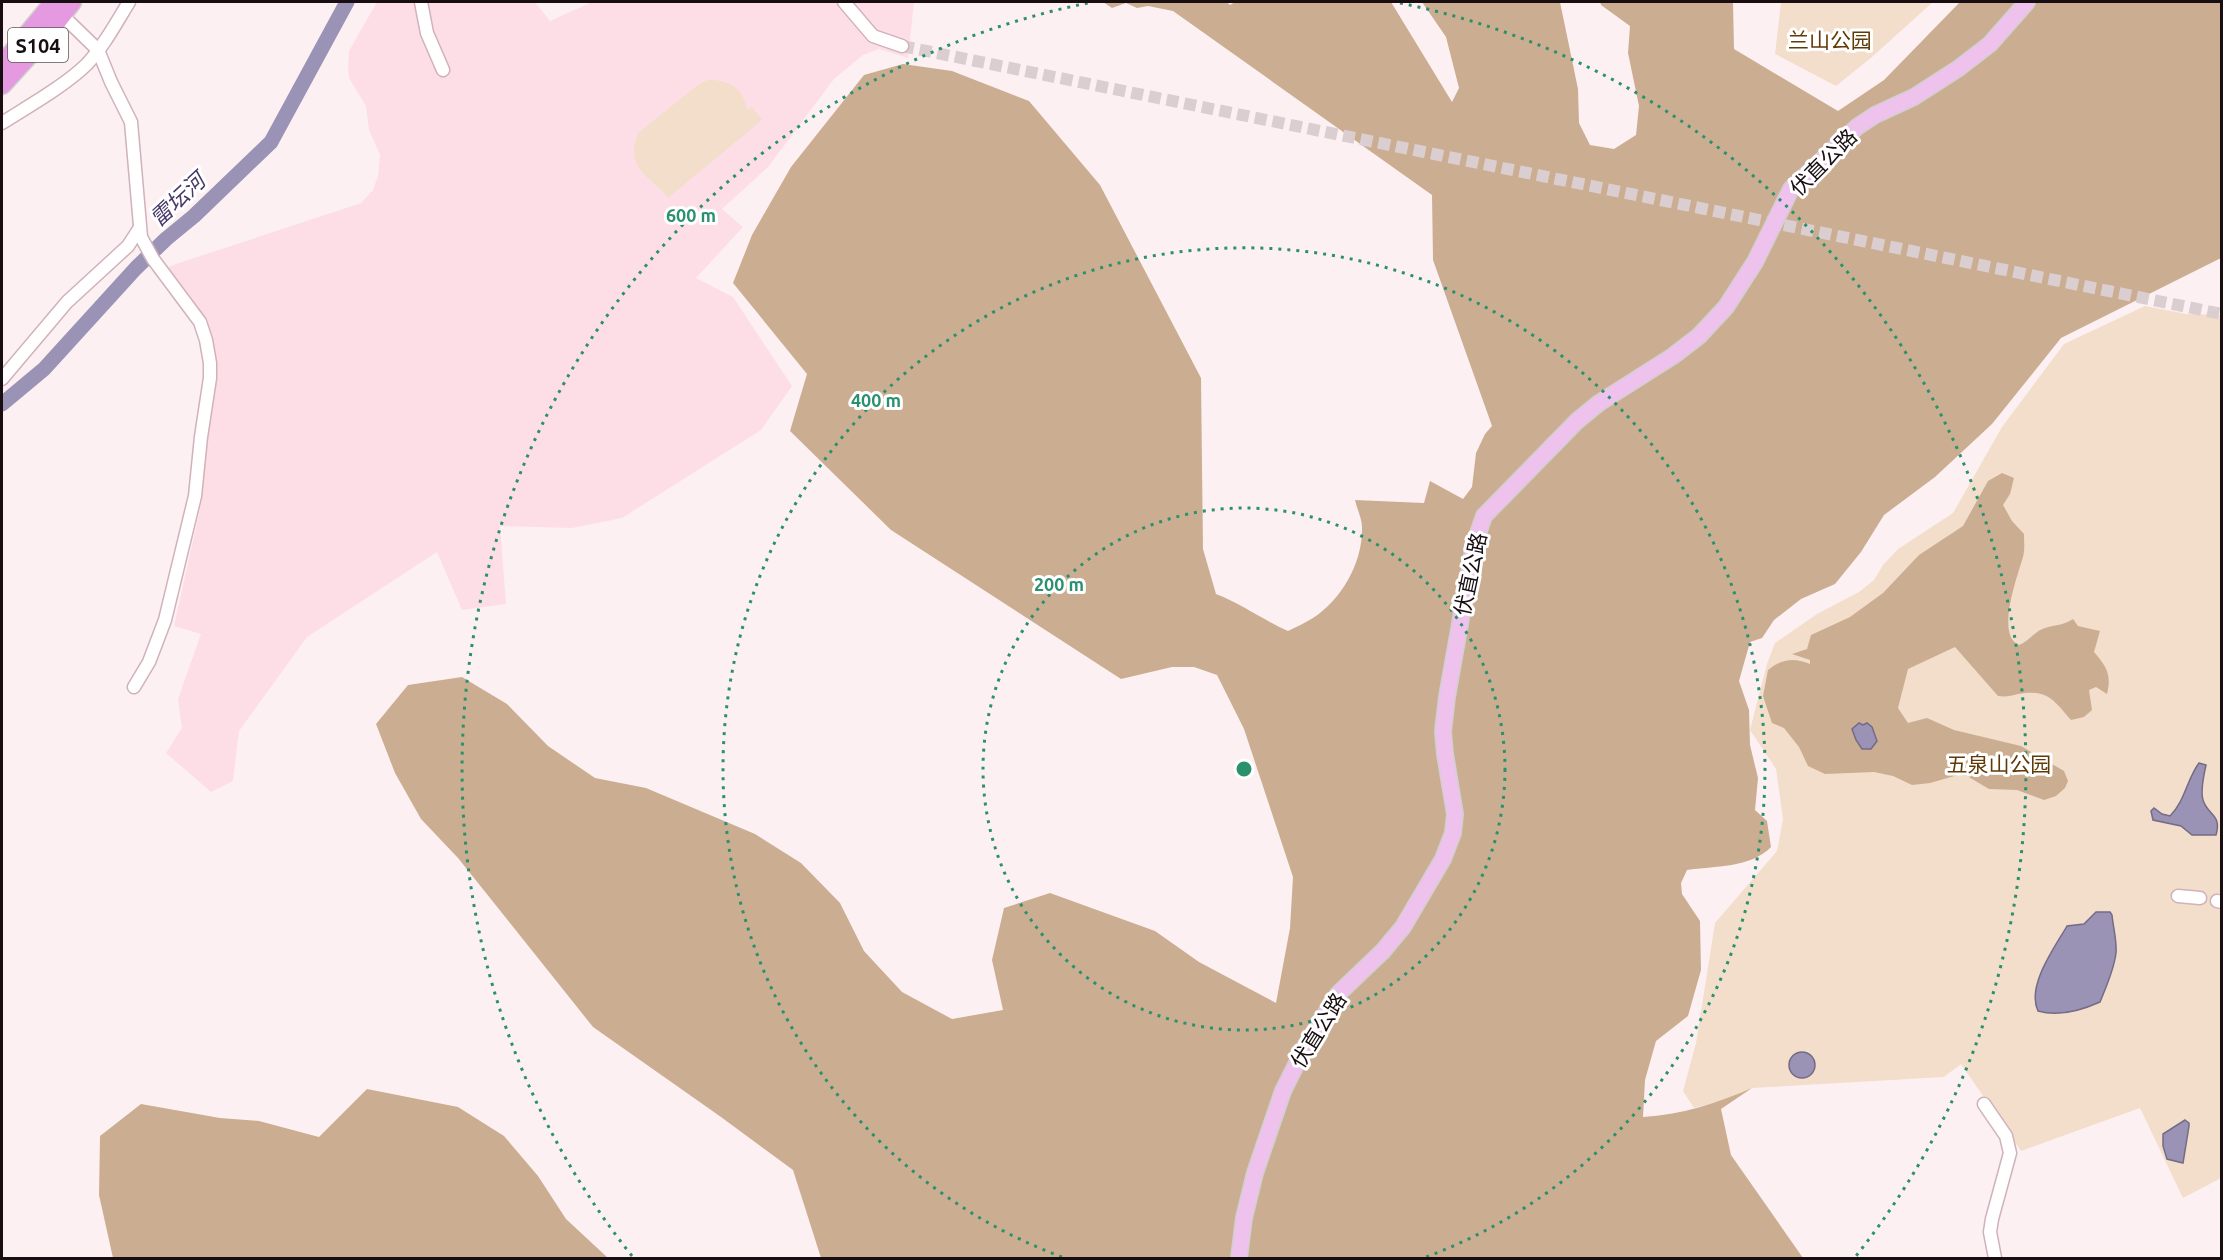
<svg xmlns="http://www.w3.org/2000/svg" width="2223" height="1260" font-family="Ubuntu,'Noto Sans SC',sans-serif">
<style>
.built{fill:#fedee6}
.green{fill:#f2decb}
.forest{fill:#cbae92}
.water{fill:#9b93b6;stroke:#746b84;stroke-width:1.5}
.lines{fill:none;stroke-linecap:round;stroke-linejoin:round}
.river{stroke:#9b93b6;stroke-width:15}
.minor-tunnel{stroke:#dbced1;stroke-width:12;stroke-dasharray:12 6;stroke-linecap:butt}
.minor-casing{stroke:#d0b2b9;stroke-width:15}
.major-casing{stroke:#d1cfcf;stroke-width:18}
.highway-casing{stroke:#d1cfcf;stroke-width:21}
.minor{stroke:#fff;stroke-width:12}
.major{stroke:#efc2ed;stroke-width:15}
.highway{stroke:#e499e1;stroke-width:18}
.ring{fill:none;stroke:#2a906d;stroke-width:3;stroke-dasharray:3 6}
.labels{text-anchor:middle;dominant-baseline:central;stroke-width:6;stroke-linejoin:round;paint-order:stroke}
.shield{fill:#fff;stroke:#5d5658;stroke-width:1.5}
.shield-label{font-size:20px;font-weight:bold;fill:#180e11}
.park-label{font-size:21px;fill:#613a07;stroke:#fff}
.street-label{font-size:21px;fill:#180e11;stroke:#fff}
.water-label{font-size:22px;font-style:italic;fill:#47396a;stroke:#fff}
.centre{fill:#2a906d;stroke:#fff;stroke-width:3}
.ring-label{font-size:18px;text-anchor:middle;font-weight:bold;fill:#2a906d;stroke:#fff;stroke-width:6;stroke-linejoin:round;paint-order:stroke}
</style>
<rect width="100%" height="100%" fill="#fdf0f3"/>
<polygon class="built" points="377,2 416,2 417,11 429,2 535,2 550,21 592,2 914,2 908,58 879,49 863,55 834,79 768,167 722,209 743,227 696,278 733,297 792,386 761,430 622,518 572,528 500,526 506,604 462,610 437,552 307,637 239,731 233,781 211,792 166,753 182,728 178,699 201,634 174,626 200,509 213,359 167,269 170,266 361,203 373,190 378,176 380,155 369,130 366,106 349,78 348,66 349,51"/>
<g class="green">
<polygon points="1781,2 1933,2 1872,57 1836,86 1775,54"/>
<path d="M 708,80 C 729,79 744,89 747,110 L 752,107 L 762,120 L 668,198 C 649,174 624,169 638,133 L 699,84 Z"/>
<polygon points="2145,306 2186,314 2221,315 2221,1178 2183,1198 2140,1108 2021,1151 1961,1064 1944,1077 1752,1088 1726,1100 1694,1108 1683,1091 1696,1043 1715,923 1777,851 1783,819 1776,769 1750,730 1767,664 1775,643 1817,614 1859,592 1874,580 1883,565 1898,549 1953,513 2002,427 2064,344"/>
</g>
<g class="forest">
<path d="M 1103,2 L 1227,2 L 1230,5 L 1235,2 L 1391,2 L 1452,102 L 1459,88 L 1446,37 L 1422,2 L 1560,2 L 1578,89 L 1579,123 L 1590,145 L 1614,149 L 1636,135 L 1639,106 L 1628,53 L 1630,26 L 1601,5 L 1600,2 L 1733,2 L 1734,49 L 1838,111 L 1884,80 L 1960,2 L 2221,2 L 2221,258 L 2061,338 L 1992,424 L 1935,477 L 1884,515 L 1861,552 L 1835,584 L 1801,599 L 1774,620 L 1762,638 L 1750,642 L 1739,681 L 1749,710 L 1750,745 L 1758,778 L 1755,810 L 1767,821 L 1771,847 C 1751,868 1714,866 1687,870 L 1681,883 L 1682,894 L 1700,921 L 1701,970 L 1688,1016 L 1656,1041 L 1645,1080 L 1643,1117 C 1680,1115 1718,1103 1752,1088 L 1721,1109 L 1731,1155 L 1803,1258 L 821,1258 L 793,1170 L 721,1117 L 593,1027 L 458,858 L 421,819 L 395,773 L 376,724 L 408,685 L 462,677 L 507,704 L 548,746 L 595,778 L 646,788 L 755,834 L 801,863 L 840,903 L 864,951 L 902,992 L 952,1019 L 1003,1010 L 992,960 L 1004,908 L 1050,893 L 1155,931 L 1199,962 L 1276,1003 L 1290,928 L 1293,877 L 1244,729 L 1217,675 L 1194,667 L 1172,667 L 1121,679 L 891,530 L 790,431 L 807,374 L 733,283 L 752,235 L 791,167 L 864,75 L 903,64 L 952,71 L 1029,101 L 1100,185 L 1201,378 L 1203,549 L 1216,594 C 1242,604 1263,620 1288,631 C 1296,627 1305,623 1313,618 C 1342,599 1363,562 1362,527 C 1362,519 1357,509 1355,500 L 1424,503 L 1430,481 L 1463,499 L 1472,487 L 1476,453 L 1485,434 L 1492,426 L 1433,260 L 1432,195 L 1173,11 L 1148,6 L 1137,8 L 1126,3 L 1112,8 Z"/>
<path d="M 2002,473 L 2014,478 L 2010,494 L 2003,505 L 2012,521 L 2024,534 C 2024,541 2025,550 2023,557 C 2018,575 1995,635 2019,645 C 2027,642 2032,635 2040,630 C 2052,624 2061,627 2073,619 L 2078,626 L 2100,631 L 2094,652 C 2106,666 2112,674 2107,694 L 2096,687 L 2089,690 L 2092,710 L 2084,717 L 2071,720 C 2053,699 2047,689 2018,694 C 2011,696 2005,697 1998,696 L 1955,647 L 1908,669 L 1898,708 L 1908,723 L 1927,718 L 1954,730 L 2021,746 L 2064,771 L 2068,781 L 2065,788 L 2056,796 L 2044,800 L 2017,790 L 1989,789 L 1967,776 L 1958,775 L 1930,783 L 1912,785 L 1893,776 L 1874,772 L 1825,774 L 1808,766 L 1799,747 L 1784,728 L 1772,723 L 1763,696 L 1768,670 C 1782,659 1793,657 1810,664 L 1810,660 L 1792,654 L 1807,649 L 1811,635 L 1850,617 L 1883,593 L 1919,555 L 1963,526 L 1988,481 Z"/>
<polygon points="367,1089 458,1107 504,1136 538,1176 566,1219 608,1258 113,1258 99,1195 100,1136 141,1104 220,1118 259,1121 319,1137"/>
</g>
<g class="water">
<polygon points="1859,723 1863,725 1867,723 1872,727 1877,741 1871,749 1862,749 1856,740 1852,729"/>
<path d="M 2199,763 L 2206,765 C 2204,775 2200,790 2203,800 C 2208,816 2222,814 2216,835 L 2192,835 L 2181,826 L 2153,820 L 2151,811 L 2154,808 L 2162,814 L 2170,816 C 2185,801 2187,779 2199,763 Z"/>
<path d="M 2096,912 L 2110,912 L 2112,915 C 2113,927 2117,940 2116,953 C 2114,970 2106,987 2100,1002 C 2080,1011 2059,1017 2038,1011 C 2026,986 2055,947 2067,926 L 2084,924 Z"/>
<circle cx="1802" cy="1065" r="13"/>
<polygon points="2185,1120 2189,1123 2189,1126 2183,1163 2167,1159 2163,1146 2163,1134"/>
</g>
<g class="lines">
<polyline class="river" points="2,404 44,369 136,268 166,239 194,216 271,142 347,2"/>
<polyline class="minor-tunnel" points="902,46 2222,314"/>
<g class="minor-casing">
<g id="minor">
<polyline points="421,2 427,33 443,70"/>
<polyline points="844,2 873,36 902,46"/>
<polyline points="56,11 62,15 98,50 111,82 131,122 141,237 153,259 200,322 206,340 210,363 210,378 201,437 195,496 165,620 149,662 134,687"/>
<path d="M 2,123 C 27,107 66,85 87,64 C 104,46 116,23 129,2"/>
<polyline points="2,379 67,302 128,246 139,229"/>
<polyline points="2178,896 2200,898"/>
<polyline points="2217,901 2222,902"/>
<polyline points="1984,1104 2006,1136 2010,1153 1992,1219 1990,1232 1995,1258"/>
</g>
</g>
<g class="major-casing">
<polyline id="major" points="1239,1258 1244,1218 1255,1173 1283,1091 1306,1045 1338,994 1383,951 1403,927 1443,859 1453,833 1455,814 1445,754 1443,731 1447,697 1474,545 1484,516 1577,421 1599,403 1673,356 1699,336 1726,307 1755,262 1791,189 1857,127 1875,115 1914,97 1959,68 1990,44 2027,2"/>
</g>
<g class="highway-casing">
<g id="highway">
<polyline points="2,65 54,2"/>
<polyline points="2,85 40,43 72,2"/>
</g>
</g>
<use href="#minor" class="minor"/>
<use href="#major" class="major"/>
<use href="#highway" class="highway"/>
</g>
<g class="ring">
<circle cx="1244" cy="769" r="261"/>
<path d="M1062 1257A521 521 0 1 1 1426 1257"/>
<path d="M632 1256A782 782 0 0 1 1088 3M1400 3A782 782 0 0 1 1856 1256"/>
</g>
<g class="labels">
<rect class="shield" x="8" y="28" width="60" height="34" rx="4.5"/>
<g class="shield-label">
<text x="38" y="45">S104</text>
</g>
<g class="park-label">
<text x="1830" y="40">兰山公园</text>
<text x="1999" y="764">五泉山公园</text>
</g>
<g class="street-label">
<text transform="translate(1823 162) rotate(-45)">伏直公路</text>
<text transform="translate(1470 574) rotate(-78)">伏直公路</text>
<text transform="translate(1318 1030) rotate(-58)">伏直公路</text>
</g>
<g class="water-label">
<text transform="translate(177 199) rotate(-43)">雷坛河</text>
</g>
</g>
<circle cx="1244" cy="769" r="9" class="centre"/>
<g class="ring-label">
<text x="691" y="222">600 m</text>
<text x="876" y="407">400 m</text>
<text x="1059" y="591">200 m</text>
</g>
<rect width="2223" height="1260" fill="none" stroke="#180e11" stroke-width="6"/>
</svg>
